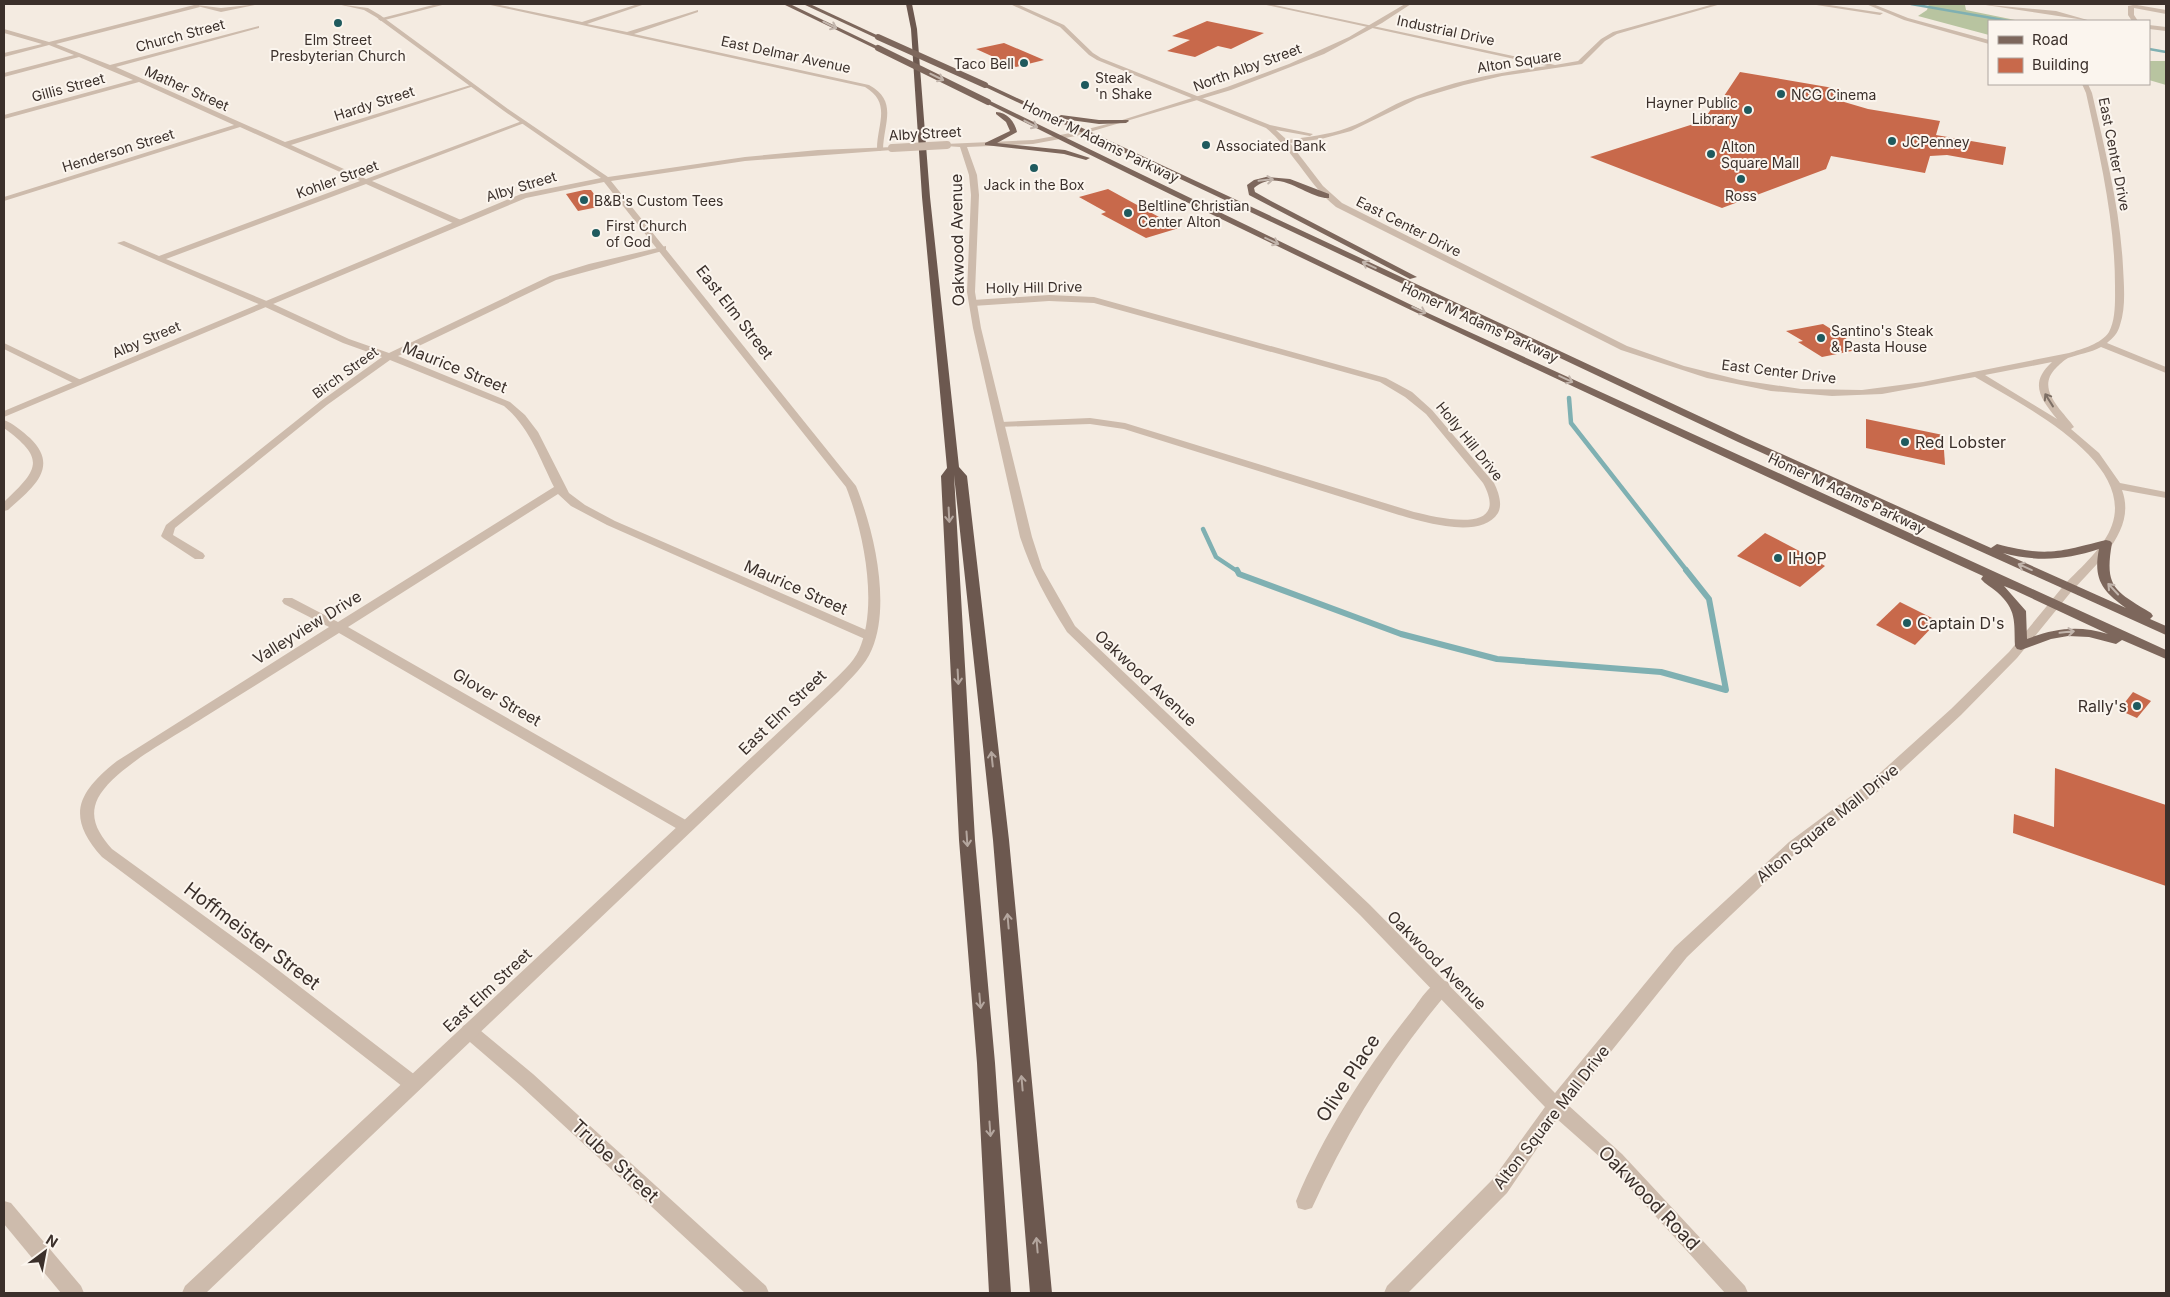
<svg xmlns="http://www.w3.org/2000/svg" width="2170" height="1297" font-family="Inter,sans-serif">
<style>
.green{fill:#b8c4a0}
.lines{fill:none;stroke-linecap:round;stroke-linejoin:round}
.stream-far2{stroke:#7fb0b2;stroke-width:2.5}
.stream-far1{stroke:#7fb0b2;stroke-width:4.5}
.stream{stroke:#7fb0b2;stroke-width:6}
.building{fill:#c8694b}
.minor{fill:#cdbbac;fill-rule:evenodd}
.tertiary{fill:#cdbbac;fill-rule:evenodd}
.primary{fill:#7d675c;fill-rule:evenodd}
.trunk{fill:#6c584f;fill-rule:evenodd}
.tertiary-bridge{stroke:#cdbbac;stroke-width:8}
.primary-bridge{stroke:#7d675c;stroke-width:6}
.oneway{stroke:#c2b5ac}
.oneway2{stroke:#7d6f65}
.oneway3{stroke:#b4a69e}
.poi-dot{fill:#1f5a5e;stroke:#fbf5ee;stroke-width:2}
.labels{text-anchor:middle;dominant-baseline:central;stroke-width:4;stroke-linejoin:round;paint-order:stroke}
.far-street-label{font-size:14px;fill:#3b302b;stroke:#fbf5ee}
.far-poi-label{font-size:14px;fill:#3b302b;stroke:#fbf5ee;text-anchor:start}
.street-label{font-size:16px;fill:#3b302b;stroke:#fbf5ee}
.poi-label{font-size:16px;fill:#3b302b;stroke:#fbf5ee;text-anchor:start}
.near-street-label{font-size:19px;fill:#3b302b;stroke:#fbf5ee}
</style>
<rect width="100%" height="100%" fill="#f4ebe1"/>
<g class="green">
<polygon points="1929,4 1967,4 1965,5 1966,10 2020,21 1989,21 1989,35 1918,16 1927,10"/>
<polygon points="2149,61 2166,61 2166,85 2149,80"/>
</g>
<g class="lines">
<g class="stream-far2">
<polyline points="1911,4 2009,21"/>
<polyline points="2149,49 2166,52"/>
</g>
<g class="stream-far1">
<polyline points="1569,398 1571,423 1687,571"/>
<polyline points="1203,529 1216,557 1237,571"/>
</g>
<polyline class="stream" points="1237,570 1239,574 1401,634 1497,659 1661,672 1726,690 1709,599 1686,570"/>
</g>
<g class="building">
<polygon points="1207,21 1264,33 1231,49 1218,46 1195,57 1167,51 1190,40 1172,36"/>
<polygon points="1004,43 1044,60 1016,67 976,49"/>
<polygon points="1740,72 1839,89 1834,99 1868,109 1940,121 1936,135 2006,147 2003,165 1947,155 1930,156 1925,173 1831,156 1826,169 1722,208 1590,157 1703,121 1718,99 1722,99"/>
<polygon points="1108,189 1179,228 1146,238 1101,214 1106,212 1079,197"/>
<polygon points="584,190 591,190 603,206 578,211 566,194"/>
<polygon points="1823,324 1839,334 1862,349 1822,357 1798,342 1803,341 1786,331"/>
<polygon points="1866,419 1943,435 1945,465 1866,448"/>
<polygon points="1765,533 1807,555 1825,566 1800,587 1737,556"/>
<polygon points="1900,602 1938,621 1915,645 1876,625"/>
<polygon points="2133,692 2151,701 2137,718 2119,710"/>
<polygon points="2055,768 2166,805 2166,886 2013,833 2014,814 2054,827"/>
</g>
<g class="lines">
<g class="minor">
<path d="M 198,4 L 200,7 L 56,44 L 110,65 L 259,26 L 259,28 L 116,67 L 285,142 L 474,84 L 474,86 L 291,145 L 366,179 L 522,121 L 527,122 L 372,181 L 461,220 L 461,224 L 455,224 L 366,184 L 166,259 L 269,302 L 349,339 L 389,353 L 550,276 L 589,264 L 666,246 L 666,250 L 556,280 L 398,356 L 510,402 L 525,415 L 538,432 L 569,493 L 585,505 L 615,521 L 873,633 L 875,636 L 873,639 L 865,639 L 607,525 L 571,506 L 558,494 L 348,627 L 691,823 L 693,827 L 691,831 L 686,833 L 681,831 L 339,633 C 294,661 248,690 203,718 C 174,737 114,768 98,798 C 88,818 99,834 112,849 L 269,963 L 419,1078 L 422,1084 L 419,1090 L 413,1092 L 407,1090 L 257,973 L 102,857 C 65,816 78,792 117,761 L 329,627 L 284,604 L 282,601 L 284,598 L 292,598 L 338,622 L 554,487 C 539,457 530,428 504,406 L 390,360 L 327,405 L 175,528 L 173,535 L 203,553 L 205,556 L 203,559 L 195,559 L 163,538 L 161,536 L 166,525 L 321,401 L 382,357 L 343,343 L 263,306 L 117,243 L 124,241 L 159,256 L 360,181 L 240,127 L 4,201 L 4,197 L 234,125 L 139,82 L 4,119 L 4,115 L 133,80 L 79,57 L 4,77 L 4,73 L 74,55 L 49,45 L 4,57 L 4,53 L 42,44 L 4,33 L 4,29 L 49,42 Z"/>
<polygon points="437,4 446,4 381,21 378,19"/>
<path d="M 486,4 L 495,4 L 582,22 L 638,4 L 645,4 L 587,24 L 627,32 L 698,10 L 698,12 L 634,34 L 869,85 C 898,101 884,122 883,149 L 880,151 L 877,149 C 877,124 892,103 865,87 Z"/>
<path d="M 1010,4 L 1017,4 L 1064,25 L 1093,53 L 1101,58 L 1270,125 L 1313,134 L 1310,136 L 1276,130 L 1287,140 C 1307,137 1328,135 1347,128 C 1370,120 1390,105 1413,97 C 1456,80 1502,72 1547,66 L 1262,4 L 1270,4 L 1555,65 L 1578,61 L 1601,39 L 1613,32 L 1714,4 L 1721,4 L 1617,34 L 1605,41 L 1582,64 L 1502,76 L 1464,85 L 1417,99 L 1351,131 L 1321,139 L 1290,143 L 1323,186 L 1342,203 L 1627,346 L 1684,366 L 1740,380 L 1801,389 L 1862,390 L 1923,382 L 2069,353 C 2082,349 2101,344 2109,332 C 2116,319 2115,300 2115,286 C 2115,220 2100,157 2086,93 L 2082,84 L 2088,84 L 2092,93 C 2105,151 2120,207 2123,267 C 2124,286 2126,307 2120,325 C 2118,333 2113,338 2107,343 L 2166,367 L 2166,373 L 2101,347 C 2090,353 2079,354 2068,358 C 2064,360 2059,365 2056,368 C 2035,389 2062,410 2074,427 L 2071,429 L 2099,453 L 2120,483 L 2166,492 L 2166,498 L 2122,490 C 2137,530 2097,563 2073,590 L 2065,590 L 2063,587 L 2065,584 C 2081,567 2104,548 2112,525 C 2135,460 2019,403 1975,377 L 1882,394 L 1832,396 L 1771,391 L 1707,378 L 1621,350 L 1336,207 C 1308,184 1294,151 1266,128 L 1097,60 L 1089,55 L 1060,27 ZM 2052,362 C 2029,383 2040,398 2057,419 L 1985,375 Z"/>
<polygon points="1810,4 1823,4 1883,13 1880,15"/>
<polygon points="1866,4 1873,4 1908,18 1989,40 1989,44 1904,20"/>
<polygon points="1979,4 2056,11 2091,21"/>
<polygon points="2138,4 2137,5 2166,10 2166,14 2134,8 2134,15 2138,21 2132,21 2128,15 2128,6"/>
<polygon points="2149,25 2166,27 2166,31 2149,29"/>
<path d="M 1049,295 L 1094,297 L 1386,378 L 1412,392 L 1432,410 L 1494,483 C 1498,491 1503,504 1498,513 C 1481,540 1424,522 1399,515 L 1124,429 L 1090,424 L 997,427 L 997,423 L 1001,422 L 1090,418 L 1125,423 L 1414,512 C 1439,518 1512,536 1483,483 L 1426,414 L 1405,397 L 1380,382 L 1094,303 L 1049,301 L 973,306 L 969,303 L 973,300 Z"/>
<polygon points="4,343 81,380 83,382 81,384 75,384 4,349"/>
<path d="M 4,420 C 13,423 23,432 30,438 C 61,468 31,489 8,510 L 4,511 L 4,502 C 39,469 46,459 4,428 Z"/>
<path d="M 1442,980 L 1448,982 L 1450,987 L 1448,992 C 1392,1058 1348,1129 1312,1208 L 1305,1210 L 1298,1208 L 1296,1201 C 1324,1133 1365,1070 1411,1012 C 1419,1002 1429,984 1442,980 Z"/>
<polygon points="469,1023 475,1026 533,1074 766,1286 769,1293 745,1293 521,1086 463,1036 461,1031 463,1026"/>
<polygon points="4,1201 11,1203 81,1286 84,1293 61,1293 4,1224"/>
</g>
<g class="tertiary">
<polygon points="189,4 221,8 259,4 221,12"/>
<path d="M 337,4 L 368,8 L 380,15 L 508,109 L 608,177 L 745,157 L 818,150 L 894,147 L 894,149 L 892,150 L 745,161 L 611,181 L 856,486 C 874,530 891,604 872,649 C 865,666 851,678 839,691 L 206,1293 L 182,1293 L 185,1286 L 829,685 C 840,674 853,663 859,650 C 879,605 863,530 846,487 L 604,182 L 526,198 L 4,417 L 4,411 L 521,194 L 601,178 L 504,111 L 376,17 L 364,10 Z"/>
<path d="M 1405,4 L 1411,4 L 1382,23 L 1324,54 L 1231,90 L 1076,136 L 1033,144 L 967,147 L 977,175 L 979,195 L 975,292 L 981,328 L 1032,537 L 1042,568 L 1075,626 L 1370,905 L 1555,1093 L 1675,947 L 1789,842 L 1870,782 L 1951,709 L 2009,652 L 2065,584 L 2073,584 L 2075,587 L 2017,658 L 1961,715 L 1880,790 L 1799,850 L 1687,957 L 1568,1105 L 1622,1154 L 1745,1286 L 1748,1293 L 1725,1293 L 1610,1166 L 1557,1119 L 1507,1193 L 1408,1293 L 1384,1293 L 1387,1286 L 1493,1179 L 1545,1107 L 1360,915 L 1067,632 C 1047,600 1032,573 1020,537 L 973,328 L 967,292 L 971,195 L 969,175 L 960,147 L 945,146 L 945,144 L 1033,140 L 1076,132 L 1119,121 L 1227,87 L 1289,64 L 1349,37 Z"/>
</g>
<g class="primary">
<polygon points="783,4 790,4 881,48 876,49"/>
<polygon points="803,4 810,4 881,37 876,38"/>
<path d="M 983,84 L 987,84 L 1058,117 L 1061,115 L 1099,120 L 1128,120 L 1129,121 L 1126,123 L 1099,124 L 1063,119 L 1746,438 L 1991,548 L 1997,544 C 2047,557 2058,552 2106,540 L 2110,541 L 2112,543 C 2104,588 2115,591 2151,613 L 2153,616 L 2150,619 L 2166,626 L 2166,635 L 1738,442 L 983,86 ZM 2099,549 C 2093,579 2102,591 2126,608 L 2003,553 C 2037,562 2066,560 2099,549 Z"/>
<path d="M 988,100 L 1430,314 L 2166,650 L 2166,659 L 2122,640 L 2116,644 L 2089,637 L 2068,636 L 2051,639 L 2021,650 L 2017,649 L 2015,646 C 2014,621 2017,610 1997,592 C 1991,587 1985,584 1981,579 L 1983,576 C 1649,423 1315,268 986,103 ZM 2004,586 L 2014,590 L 2108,634 C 2079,625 2055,628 2027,639 L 2026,611 Z"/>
<path d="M 996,112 C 1007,112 1015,122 1017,132 L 997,143 L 1065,150 L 1090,158 L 1086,160 L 1064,154 L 985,145 L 985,143 L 1010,131 L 1006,122 L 996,114 Z"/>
<path d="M 1266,177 L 1290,179 L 1329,194 L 1329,198 C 1307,199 1279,166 1254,188 L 1255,192 L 1271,201 L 1417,277 L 1410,279 L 1249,195 L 1247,185 L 1254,180 Z"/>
</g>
<polygon class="trunk" points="906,4 912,4 917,29 930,197 959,467 967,476 1009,840 1052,1293 1030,1293 993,840 954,475 975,840 995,1063 1011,1293 989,1293 977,1063 959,840 941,476 947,468 922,197 911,29"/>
<polyline class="tertiary-bridge" points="892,148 947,145"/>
<g class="primary-bridge">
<polyline points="878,37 985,85"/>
<polyline points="878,48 988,102"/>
</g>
</g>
<defs><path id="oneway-shaft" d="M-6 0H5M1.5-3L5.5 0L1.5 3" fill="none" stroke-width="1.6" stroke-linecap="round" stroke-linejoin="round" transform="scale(1.25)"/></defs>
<g class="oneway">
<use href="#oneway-shaft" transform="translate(830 25) rotate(26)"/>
<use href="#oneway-shaft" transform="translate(937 77) rotate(26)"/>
<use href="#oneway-shaft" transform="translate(1031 124) rotate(27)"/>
<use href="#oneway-shaft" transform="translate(1266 180) rotate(-6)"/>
<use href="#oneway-shaft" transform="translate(1272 241) rotate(25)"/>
<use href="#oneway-shaft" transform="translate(1369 265) rotate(-155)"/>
<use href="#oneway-shaft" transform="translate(1419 310) rotate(25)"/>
<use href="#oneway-shaft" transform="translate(1566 379) rotate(25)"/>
<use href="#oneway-shaft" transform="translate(2025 567) rotate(-156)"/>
<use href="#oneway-shaft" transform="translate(2113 589) rotate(-133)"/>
<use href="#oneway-shaft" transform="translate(2067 632) rotate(-6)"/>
</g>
<use class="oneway2" href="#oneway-shaft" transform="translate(2049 400) rotate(-122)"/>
<g class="oneway3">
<use href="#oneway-shaft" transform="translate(949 515) rotate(87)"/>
<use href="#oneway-shaft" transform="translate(958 677) rotate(87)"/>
<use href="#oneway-shaft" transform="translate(992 759) rotate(-96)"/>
<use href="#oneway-shaft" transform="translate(967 839) rotate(86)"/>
<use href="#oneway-shaft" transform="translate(1008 921) rotate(-95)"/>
<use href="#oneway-shaft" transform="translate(980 1001) rotate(85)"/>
<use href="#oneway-shaft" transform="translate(1022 1083) rotate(-95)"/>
<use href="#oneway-shaft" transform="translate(990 1129) rotate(86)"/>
<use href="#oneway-shaft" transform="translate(1037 1245) rotate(-95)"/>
</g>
<g class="poi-dot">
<circle cx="338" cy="23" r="5"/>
<circle cx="1024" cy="63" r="5"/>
<circle cx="1085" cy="85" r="5"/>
<circle cx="1781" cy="94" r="5"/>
<circle cx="1748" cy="110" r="5"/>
<circle cx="1892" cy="141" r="5"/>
<circle cx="1206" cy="145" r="5"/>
<circle cx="1711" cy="154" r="5"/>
<circle cx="1034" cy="168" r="5"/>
<circle cx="1741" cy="179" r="5"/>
<circle cx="584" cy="200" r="5"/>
<circle cx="1128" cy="213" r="5"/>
<circle cx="596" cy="233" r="5"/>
<circle cx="1821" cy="338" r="5"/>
<circle cx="1905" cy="442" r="5"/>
<circle cx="1778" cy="558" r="5"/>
<circle cx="1907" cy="623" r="5"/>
<circle cx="2137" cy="706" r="5"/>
</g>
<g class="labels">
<g class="far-street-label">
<text transform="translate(1446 30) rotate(12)">Industrial Drive</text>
<text transform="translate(180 35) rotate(-15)">Church Street</text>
<text transform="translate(786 54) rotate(12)">East Delmar Avenue</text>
<text transform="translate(1519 61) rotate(-9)">Alton Square</text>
<text transform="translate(1247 67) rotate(-20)">North Alby Street</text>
<text transform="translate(68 87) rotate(-15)">Gillis Street</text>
<text transform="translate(187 88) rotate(24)">Mather Street</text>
<text transform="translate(374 103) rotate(-18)">Hardy Street</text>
<text transform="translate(925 133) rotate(-3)">Alby Street</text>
<text transform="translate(1101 141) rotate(26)">Homer M Adams Parkway</text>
<text transform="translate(118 150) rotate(-17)">Henderson Street</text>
<text transform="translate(2115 154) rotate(79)">East Center Drive</text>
<text transform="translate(337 179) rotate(-20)">Kohler Street</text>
<text transform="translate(521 186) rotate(-17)">Alby Street</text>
<text transform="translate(1409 226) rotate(27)">East Center Drive</text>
<text transform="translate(1034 287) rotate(-1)">Holly Hill Drive</text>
<text transform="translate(1480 322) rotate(25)">Homer M Adams Parkway</text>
<text transform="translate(146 339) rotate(-23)">Alby Street</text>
<text transform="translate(1779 371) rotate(7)">East Center Drive</text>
<text transform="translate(345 372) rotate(-36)">Birch Street</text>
<text transform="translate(1470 441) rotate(51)">Holly Hill Drive</text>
<text transform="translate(1847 493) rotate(25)">Homer M Adams Parkway</text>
</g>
<g class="far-poi-label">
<text x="338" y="39" text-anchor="middle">Elm Street<tspan x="338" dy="16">Presbyterian Church</tspan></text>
<text x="1014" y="63" text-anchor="end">Taco Bell</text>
<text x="1095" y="77">Steak<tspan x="1095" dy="16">'n Shake</tspan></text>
<text x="1791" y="94">NCG Cinema</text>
<text x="1738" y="102" text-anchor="end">Hayner Public<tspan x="1738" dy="16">Library</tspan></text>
<text x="1902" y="141">JCPenney</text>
<text x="1216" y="145">Associated Bank</text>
<text x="1721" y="146">Alton<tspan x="1721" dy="16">Square Mall</tspan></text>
<text x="1034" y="184" text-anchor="middle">Jack in the Box</text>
<text x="1741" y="195" text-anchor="middle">Ross</text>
<text x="594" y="200">B&amp;B's Custom Tees</text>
<text x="1138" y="205">Beltline Christian<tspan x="1138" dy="16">Center Alton</tspan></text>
<text x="606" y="225">First Church<tspan x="606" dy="16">of God</tspan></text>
<text x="1831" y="330">Santino's Steak<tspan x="1831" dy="16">&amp; Pasta House</tspan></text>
</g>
<g class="street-label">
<text transform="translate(957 240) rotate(-91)">Oakwood Avenue</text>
<text transform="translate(735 312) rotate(52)">East Elm Street</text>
<text transform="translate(455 367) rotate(22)">Maurice Street</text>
<text transform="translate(796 587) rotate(24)">Maurice Street</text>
<text transform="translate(307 627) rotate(-32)">Valleyview Drive</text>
<text transform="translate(1146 678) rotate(43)">Oakwood Avenue</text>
<text transform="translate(497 697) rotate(30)">Glover Street</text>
<text transform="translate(782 712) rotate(-44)">East Elm Street</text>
<text transform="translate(1827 823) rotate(-39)">Alton Square Mall Drive</text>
<text transform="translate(1437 960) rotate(45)">Oakwood Avenue</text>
<text transform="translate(487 990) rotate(-43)">East Elm Street</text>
<text transform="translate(1551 1117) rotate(-52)">Alton Square Mall Drive</text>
</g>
<g class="poi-label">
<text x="1915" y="442">Red Lobster</text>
<text x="1788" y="558">IHOP</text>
<text x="1917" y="623">Captain D's</text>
<text x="2127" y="706" text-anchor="end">Rally's</text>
</g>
<g class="near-street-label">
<text transform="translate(252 936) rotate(37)">Hoffmeister Street</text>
<text transform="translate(1348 1078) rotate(-57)">Olive Place</text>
<text transform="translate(615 1161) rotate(43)">Trube Street</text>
<text transform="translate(1649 1198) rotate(46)">Oakwood Road</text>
</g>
</g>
<rect width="2170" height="1297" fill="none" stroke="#3b302b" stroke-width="10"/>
<rect x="1988" y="20" width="162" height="65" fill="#fbf5ee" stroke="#aea6a0"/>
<rect x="1998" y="36" width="25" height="8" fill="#7d675c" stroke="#aea6a0"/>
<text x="2032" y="45" font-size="15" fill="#3b302b">Road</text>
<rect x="1998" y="58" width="25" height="15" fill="#c8694b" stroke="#aea6a0"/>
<text x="2032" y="70" font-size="15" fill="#3b302b">Building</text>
<g transform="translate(45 1252) rotate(32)" stroke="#fbf5ee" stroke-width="4" paint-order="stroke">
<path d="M0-4L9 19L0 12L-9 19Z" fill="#3b302b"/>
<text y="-8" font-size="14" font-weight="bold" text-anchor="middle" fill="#3b302b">N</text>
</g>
</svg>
